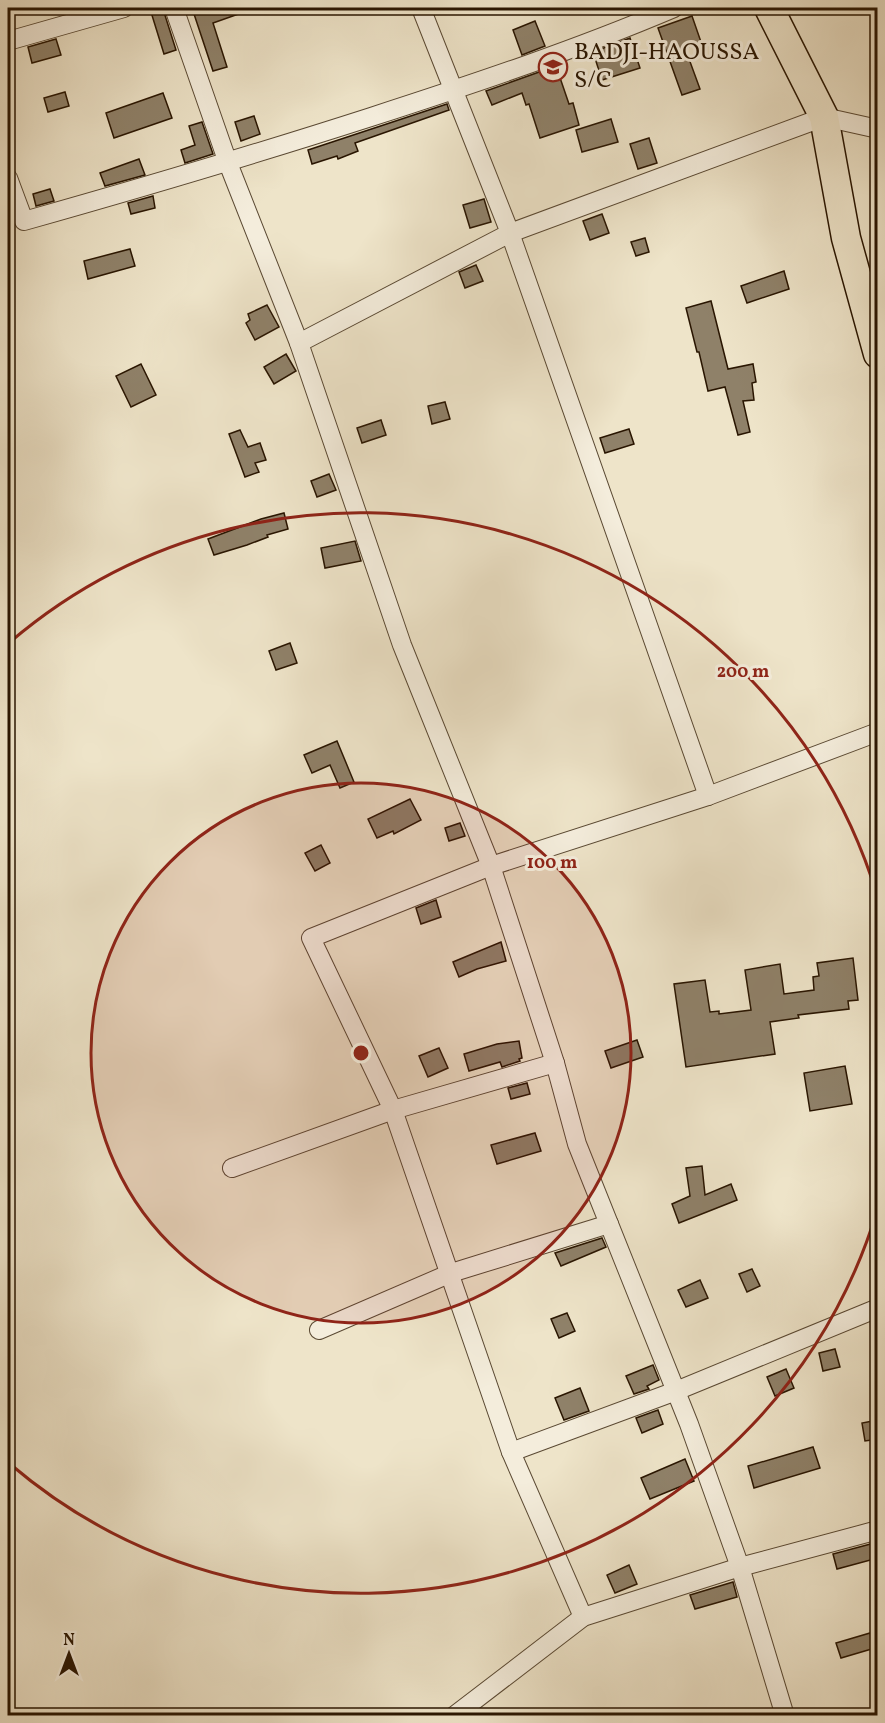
<svg xmlns="http://www.w3.org/2000/svg" width="885" height="1723" font-family="Vollkorn,serif">
<style>
.building{fill:#8f8169;stroke:#291501;stroke-width:1.5}
.lines{fill:none;stroke-linecap:round;stroke-linejoin:round}
.street-casing{stroke:#5a4933;stroke-width:20}
.primary-casing{stroke:#291501;stroke-width:31}
.street{stroke:#f4eddc;stroke-width:18}
.primary{stroke:#eee4c9;stroke-width:28}
.ring{fill:none;stroke:#8f2418;stroke-width:3}
.labels{text-anchor:middle;dominant-baseline:central;stroke-width:6;stroke-linejoin:round;paint-order:stroke}
.poi-label{font-size:24px;fill:#291501;stroke:#f4eddc;text-anchor:start}
.centre{fill:#8f2418;stroke:#f4eddc;stroke-width:3}
.ring-label{font-size:18px;text-anchor:middle;font-weight:bold;fill:#8f2418;stroke:#f4eddc;stroke-width:6;stroke-linejoin:round;paint-order:stroke}
</style>
<rect width="100%" height="100%" fill="#eee4c9"/>
<filter id="stains"><feTurbulence type="fractalNoise" baseFrequency=".00333" numOctaves="4"/><feColorMatrix values="0 0 0 0 .2 0 0 0 0 .09 0 0 0 0 .02 0 0 0 .5 -.17"/></filter>
<radialGradient id="worn" r=".72"><stop offset=".6" stop-color="#630" stop-opacity="0"/><stop offset="1" stop-color="#630" stop-opacity=".3"/></radialGradient>
<g class="building">
<polygon points="192,8 250,8 250,10 213,23 227,67 213,71"/>
<polygon points="163,9 176,50 164,54 151,12"/>
<polygon points="692,16 701,42 685,48 700,89 682,95 658,28"/>
<polygon points="535,21 545,46 522,55 513,30"/>
<polygon points="630,38 640,68 602,80 593,52"/>
<polygon points="56,39 61,55 32,63 28,47"/>
<polygon points="556,66 569,104 573,103 579,125 540,138 529,104 526,105 522,93 492,105 486,91"/>
<polygon points="65,92 69,106 48,112 44,98"/>
<polygon points="163,93 172,118 114,138 106,113"/>
<polygon points="447,104 449,110 355,143 358,151 338,159 337,156 312,164 308,150"/>
<polygon points="254,116 260,134 241,141 235,122"/>
<polygon points="611,119 618,142 582,152 576,130"/>
<polygon points="202,122 213,154 185,163 181,150 195,145 189,126"/>
<polygon points="649,138 657,163 638,169 630,144"/>
<polygon points="139,159 145,175 105,186 100,173"/>
<polygon points="50,189 54,201 36,206 33,194"/>
<polygon points="153,196 155,208 131,214 128,203"/>
<polygon points="484,199 491,222 470,228 463,205"/>
<polygon points="602,214 609,233 590,240 583,221"/>
<polygon points="645,238 649,252 636,256 631,242"/>
<polygon points="130,249 135,266 88,279 84,261"/>
<polygon points="476,265 483,281 465,288 459,272"/>
<polygon points="784,271 789,289 747,303 741,286"/>
<polygon points="711,301 728,369 753,364 756,382 752,383 754,400 743,401 750,432 738,435 725,387 708,391 699,352 697,352 686,308"/>
<polygon points="267,305 279,327 255,340 246,323 250,320 248,314"/>
<polygon points="286,354 296,371 274,384 264,367"/>
<polygon points="141,364 156,395 131,407 116,376"/>
<polygon points="445,402 450,419 432,424 428,406"/>
<polygon points="381,420 386,435 362,443 357,428"/>
<polygon points="629,429 634,444 605,453 600,438"/>
<polygon points="240,430 248,447 260,443 266,460 255,463 259,472 245,477 229,434"/>
<polygon points="329,474 336,490 317,497 311,481"/>
<polygon points="284,513 288,529 267,535 268,537 247,545 214,555 208,539 261,519"/>
<polygon points="355,541 361,561 325,568 321,548"/>
<polygon points="290,643 297,663 276,670 269,651"/>
<polygon points="337,741 354,782 340,788 330,765 312,773 304,755"/>
<polygon points="410,799 421,820 394,834 393,831 377,838 368,819"/>
<polygon points="460,823 465,836 449,841 445,828"/>
<polygon points="321,845 330,863 315,871 305,853"/>
<polygon points="436,900 441,917 421,924 416,908"/>
<polygon points="501,942 506,961 477,969 459,977 453,962"/>
<polygon points="853,958 858,1000 848,1001 849,1009 798,1015 799,1018 770,1022 775,1054 686,1067 674,984 705,980 710,1012 719,1011 719,1014 751,1010 745,970 780,964 784,994 814,990 813,977 819,976 817,963"/>
<polygon points="637,1040 643,1057 611,1068 605,1051"/>
<polygon points="519,1041 522,1058 519,1059 520,1061 502,1067 500,1062 469,1071 464,1054 497,1044"/>
<polygon points="439,1048 448,1068 428,1077 419,1056"/>
<polygon points="845,1066 852,1104 810,1111 804,1073"/>
<polygon points="527,1083 530,1094 511,1099 508,1088"/>
<polygon points="535,1133 541,1151 497,1164 491,1145"/>
<polygon points="702,1166 705,1195 731,1184 737,1200 679,1223 672,1204 690,1196 686,1168"/>
<polygon points="602,1238 606,1247 561,1266 555,1253"/>
<polygon points="752,1269 760,1286 747,1292 739,1274"/>
<polygon points="700,1280 708,1298 686,1307 678,1290"/>
<polygon points="567,1313 575,1331 559,1338 551,1319"/>
<polygon points="835,1349 840,1367 823,1371 819,1353"/>
<polygon points="653,1365 659,1380 647,1386 649,1389 634,1394 626,1376"/>
<polygon points="786,1369 794,1388 775,1396 767,1377"/>
<polygon points="580,1388 589,1411 564,1420 555,1398"/>
<polygon points="658,1410 663,1424 642,1433 636,1418"/>
<polygon points="878,1420 878,1439 865,1441 862,1423"/>
<polygon points="813,1447 820,1468 754,1488 748,1466"/>
<polygon points="685,1459 694,1481 650,1499 641,1478"/>
<polygon points="878,1542 878,1558 837,1569 833,1554"/>
<polygon points="629,1565 637,1584 615,1593 607,1575"/>
<polygon points="733,1582 737,1597 695,1609 690,1595"/>
<polygon points="870,1633 875,1648 841,1658 836,1643"/>
</g>
<g class="lines">
<g class="street-casing">
<g id="street">
<polyline points="174,8 228,163 299,343 402,645 491,866 555,1063 577,1144 689,1424 740,1567 785,1716"/>
<polyline points="421,8 510,233 708,796"/>
<polyline points="8,41 124,8"/>
<path d="M 8,178 L 24,221 C 141,188 256,154 371,117 C 473,84 575,50 674,8"/>
<polyline points="299,343 510,233 824,117 878,129"/>
<polyline points="232,1168 393,1110 555,1063"/>
<polyline points="319,1330 451,1273 609,1224"/>
<polyline points="511,1452 676,1391 878,1308"/>
<polyline points="583,1617 511,1452 393,1110 311,938 491,866 708,796 878,732"/>
<polyline points="454,1716 583,1617 740,1567 878,1530"/>
</g>
</g>
<g class="primary-casing">
<polyline id="primary" points="769,8 824,117 846,238 878,354"/>
</g>
<use href="#street" class="street"/>
<use href="#primary" class="primary"/>
</g>
<circle cx="361" cy="1053" r="270" fill="#8f2418" fill-opacity=".12"/>
<g class="ring">
<circle cx="361" cy="1053" r="270"/>
<path d="M877 1211A540 540 0 0 1 10 1464M10 642A540 540 0 0 1 877 895"/>
</g>
<defs>
<g id="school-ring" transform="scale(1.5)"><circle r="9.5" fill="#f4eddc" stroke="#8f2418" stroke-width="1.5"/><path d="M0-5L7-2L0 1L-7-2ZM-4 1L0 2.5L4 1V4Q0 6-4 4Z" fill="#8f2418"/></g>
</defs>
<g fill-rule="evenodd">
<use href="#school-ring" x="553" y="67"/>
</g>
<g class="labels">
<g class="poi-label">
<text x="574" y="53">BADJI-HAOUSSA<tspan x="574" dy="28">S/C</tspan></text>
</g>
</g>
<circle cx="361" cy="1053" r="9" class="centre"/>
<g class="ring-label">
<text x="743" y="677">200 m</text>
<text x="552" y="868">100 m</text>
</g>
<rect width="885" height="1723" fill="none" stroke="#eee4c9" stroke-width="30"/>
<rect x="9" y="9" width="867" height="1705" fill="none" stroke="#291501" stroke-width="3"/>
<rect x="15" y="15" width="855" height="1693" fill="none" stroke="#291501" stroke-width="1.5"/>
<g transform="translate(69 1654)" stroke="#f4eddc" stroke-width="4.5" paint-order="stroke">
<path d="M0-4.5L10 22L0 15L-10 22Z" fill="#291501"/>
<text y="-9" font-size="16" font-weight="bold" text-anchor="middle" fill="#291501">N</text>
</g>
<rect width="100%" height="100%" filter="url(#stains)"/>
<rect width="100%" height="100%" fill="url(#worn)"/>
</svg>
